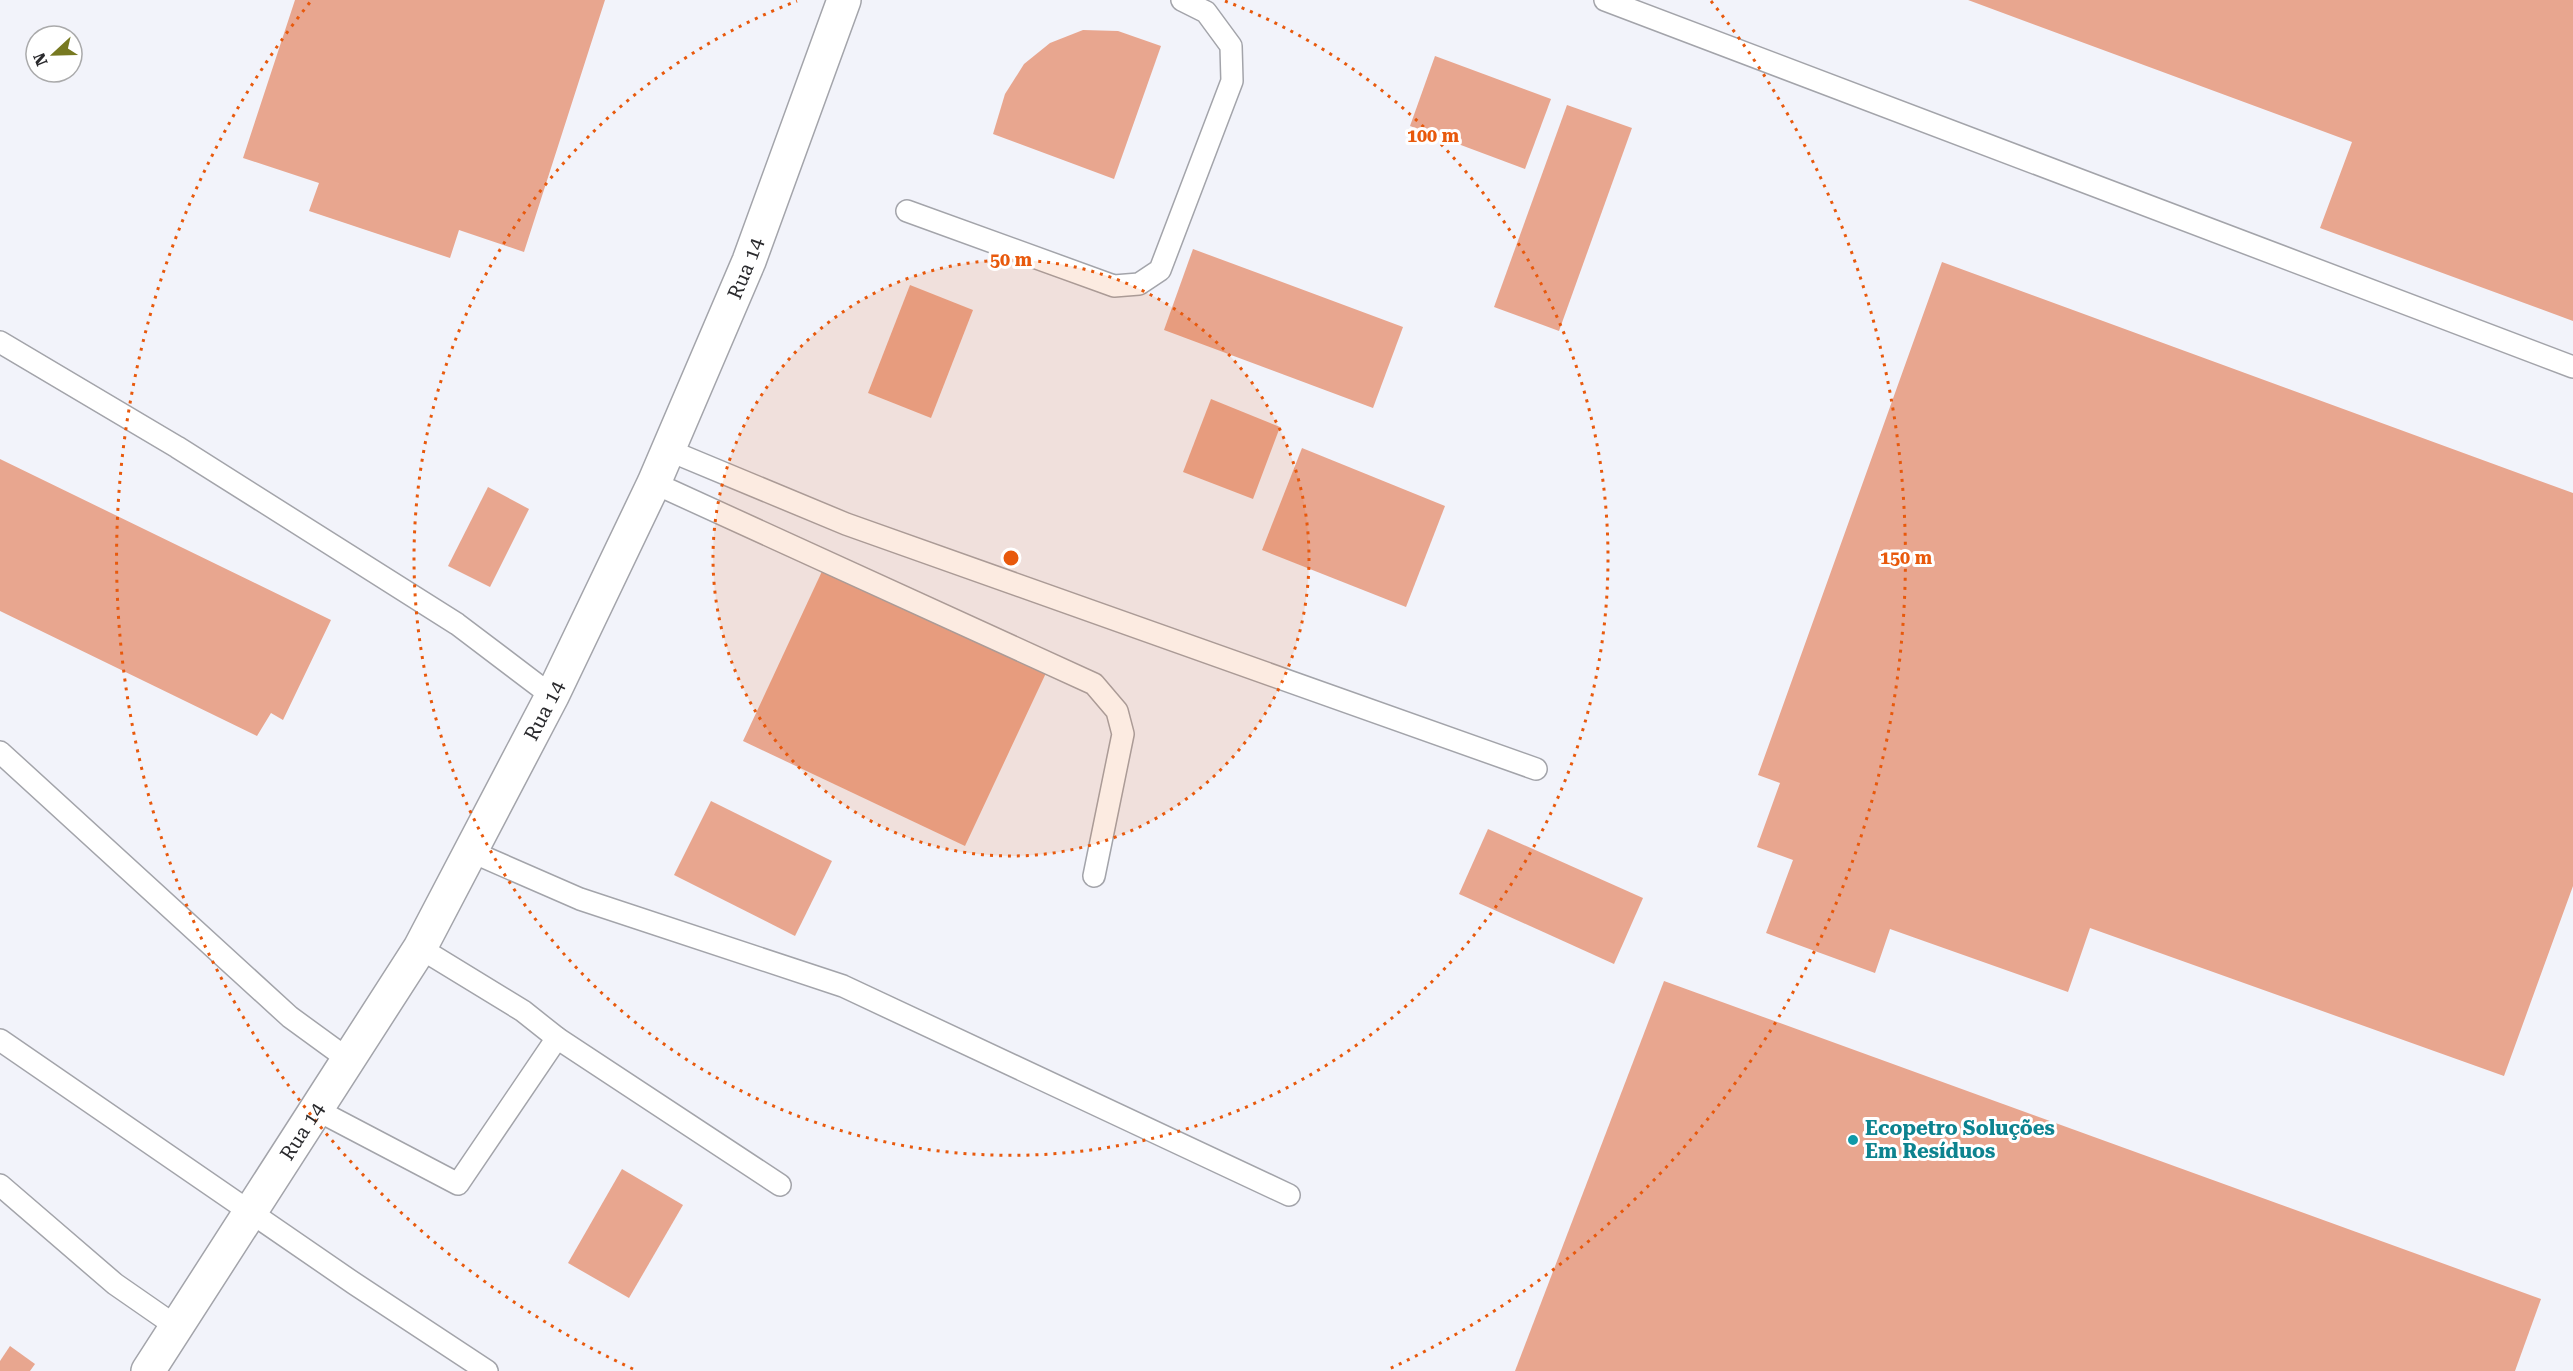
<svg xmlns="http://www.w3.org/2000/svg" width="2573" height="1371" font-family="'Roboto Serif',serif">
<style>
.building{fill:#e8a68f}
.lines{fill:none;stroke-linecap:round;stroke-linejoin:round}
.lane-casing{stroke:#a3a4aa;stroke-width:24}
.street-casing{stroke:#a3a4aa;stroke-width:36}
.lane{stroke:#fff;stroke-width:21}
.street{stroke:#fff;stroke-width:33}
.ring{fill:none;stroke:#e8590c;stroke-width:3;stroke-dasharray:3 6}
.culture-dot{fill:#0f9aa8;stroke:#fff;stroke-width:2}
.labels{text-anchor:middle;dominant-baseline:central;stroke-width:6;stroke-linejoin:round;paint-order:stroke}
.street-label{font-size:20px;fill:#2a2a2d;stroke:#fff}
.culture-label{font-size:20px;font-weight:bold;fill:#0d838f;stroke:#fff;text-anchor:start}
.centre{fill:#e8590c;stroke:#fff;stroke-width:3}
.ring-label{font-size:18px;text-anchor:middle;font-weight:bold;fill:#e8590c;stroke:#fff;stroke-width:6;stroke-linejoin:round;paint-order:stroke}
</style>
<rect width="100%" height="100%" fill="#f2f3fa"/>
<g class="building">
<polygon points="295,0 605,0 524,252 459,230 450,258 309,211 319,183 243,158"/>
<polygon points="1968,0 2573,0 2573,321 2320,228 2352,142"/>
<polygon points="1083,30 1118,31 1161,46 1114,179 993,134 1005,94 1024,64 1050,43"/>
<polygon points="1435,56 1551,99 1525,169 1410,126"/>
<polygon points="1567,105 1632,128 1559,331 1494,307"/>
<polygon points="1193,249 1403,327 1373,408 1164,330"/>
<polygon points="1942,262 2573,493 2573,886 2504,1076 2090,928 2068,992 1890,929 1875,973 1766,933 1793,860 1757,847 1780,783 1758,775"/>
<polygon points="910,285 973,310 931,418 868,393"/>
<polygon points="1211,399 1280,427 1253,499 1183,472"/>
<polygon points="1302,448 1445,506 1406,607 1262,550"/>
<polygon points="0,459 331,620 283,720 271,713 257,736 0,611"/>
<polygon points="488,487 529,509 490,587 448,566"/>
<polygon points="824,567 1046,673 965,846 743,741"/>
<polygon points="711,801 832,861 795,936 674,875"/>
<polygon points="1488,829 1643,898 1614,964 1459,894"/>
<polygon points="1664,981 2541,1299 2515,1371 1515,1371"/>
<polygon points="622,1169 683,1205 629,1298 568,1263"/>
<polygon points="10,1346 35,1364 30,1371 0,1371 0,1361"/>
</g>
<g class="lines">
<g class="lane-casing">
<g id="lane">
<polyline points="1605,0 2573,367"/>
<polyline points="907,211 1114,286 1139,284 1160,270 1232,81 1231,46 1206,12 1182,0"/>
<polyline points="0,342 177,447 457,624 552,696"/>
<polyline points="668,450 846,524 1536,769"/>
<polyline points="654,483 1094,684 1117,711 1123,734 1094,876"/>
<polyline points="0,752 290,1017 349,1060"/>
<polyline points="470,851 580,899 843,986 1289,1195"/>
<polyline points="420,948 523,1011 557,1038 780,1185"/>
<polyline points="0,1040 355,1284 487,1371"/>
<polyline points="317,1110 458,1184 557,1038"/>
<polyline points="0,1185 115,1284 177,1327"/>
</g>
</g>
<g class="street-casing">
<g id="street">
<path id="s1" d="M 148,1371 L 420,948 L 552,696 L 654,483 L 749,261 L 844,0"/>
</g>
</g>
<use href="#lane" class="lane"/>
<use href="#street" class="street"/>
</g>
<circle cx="1011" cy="558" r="298" fill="#e8590c" fill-opacity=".12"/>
<g class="ring">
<circle cx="1011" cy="558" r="298"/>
<path d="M1225 1A597 597 0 1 1 797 1"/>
<path d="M633 1369A895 895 0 0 1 311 1M1711 1A895 895 0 0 1 1389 1369"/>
</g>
<circle class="culture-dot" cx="1853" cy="1140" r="6"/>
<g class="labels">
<g class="street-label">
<text stroke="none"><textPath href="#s1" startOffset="1257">Rua 14</textPath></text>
<text stroke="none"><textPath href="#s1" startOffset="771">Rua 14</textPath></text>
<text stroke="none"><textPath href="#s1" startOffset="285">Rua 14</textPath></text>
</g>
<g class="culture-label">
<text x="1865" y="1128">Ecopetro Soluções<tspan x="1865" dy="23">Em Resíduos</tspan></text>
</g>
</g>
<circle cx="1011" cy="558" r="9" class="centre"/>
<g class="ring-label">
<text x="1433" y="142">100 m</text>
<text x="1011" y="266">50 m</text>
<text x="1906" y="564">150 m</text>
</g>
<g transform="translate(54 54) rotate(248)"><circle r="28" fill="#ffffff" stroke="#aaaaab" stroke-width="1.5"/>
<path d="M0-4.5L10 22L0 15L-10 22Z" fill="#777921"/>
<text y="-9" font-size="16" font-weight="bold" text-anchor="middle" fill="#2a2a2d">N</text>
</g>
</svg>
